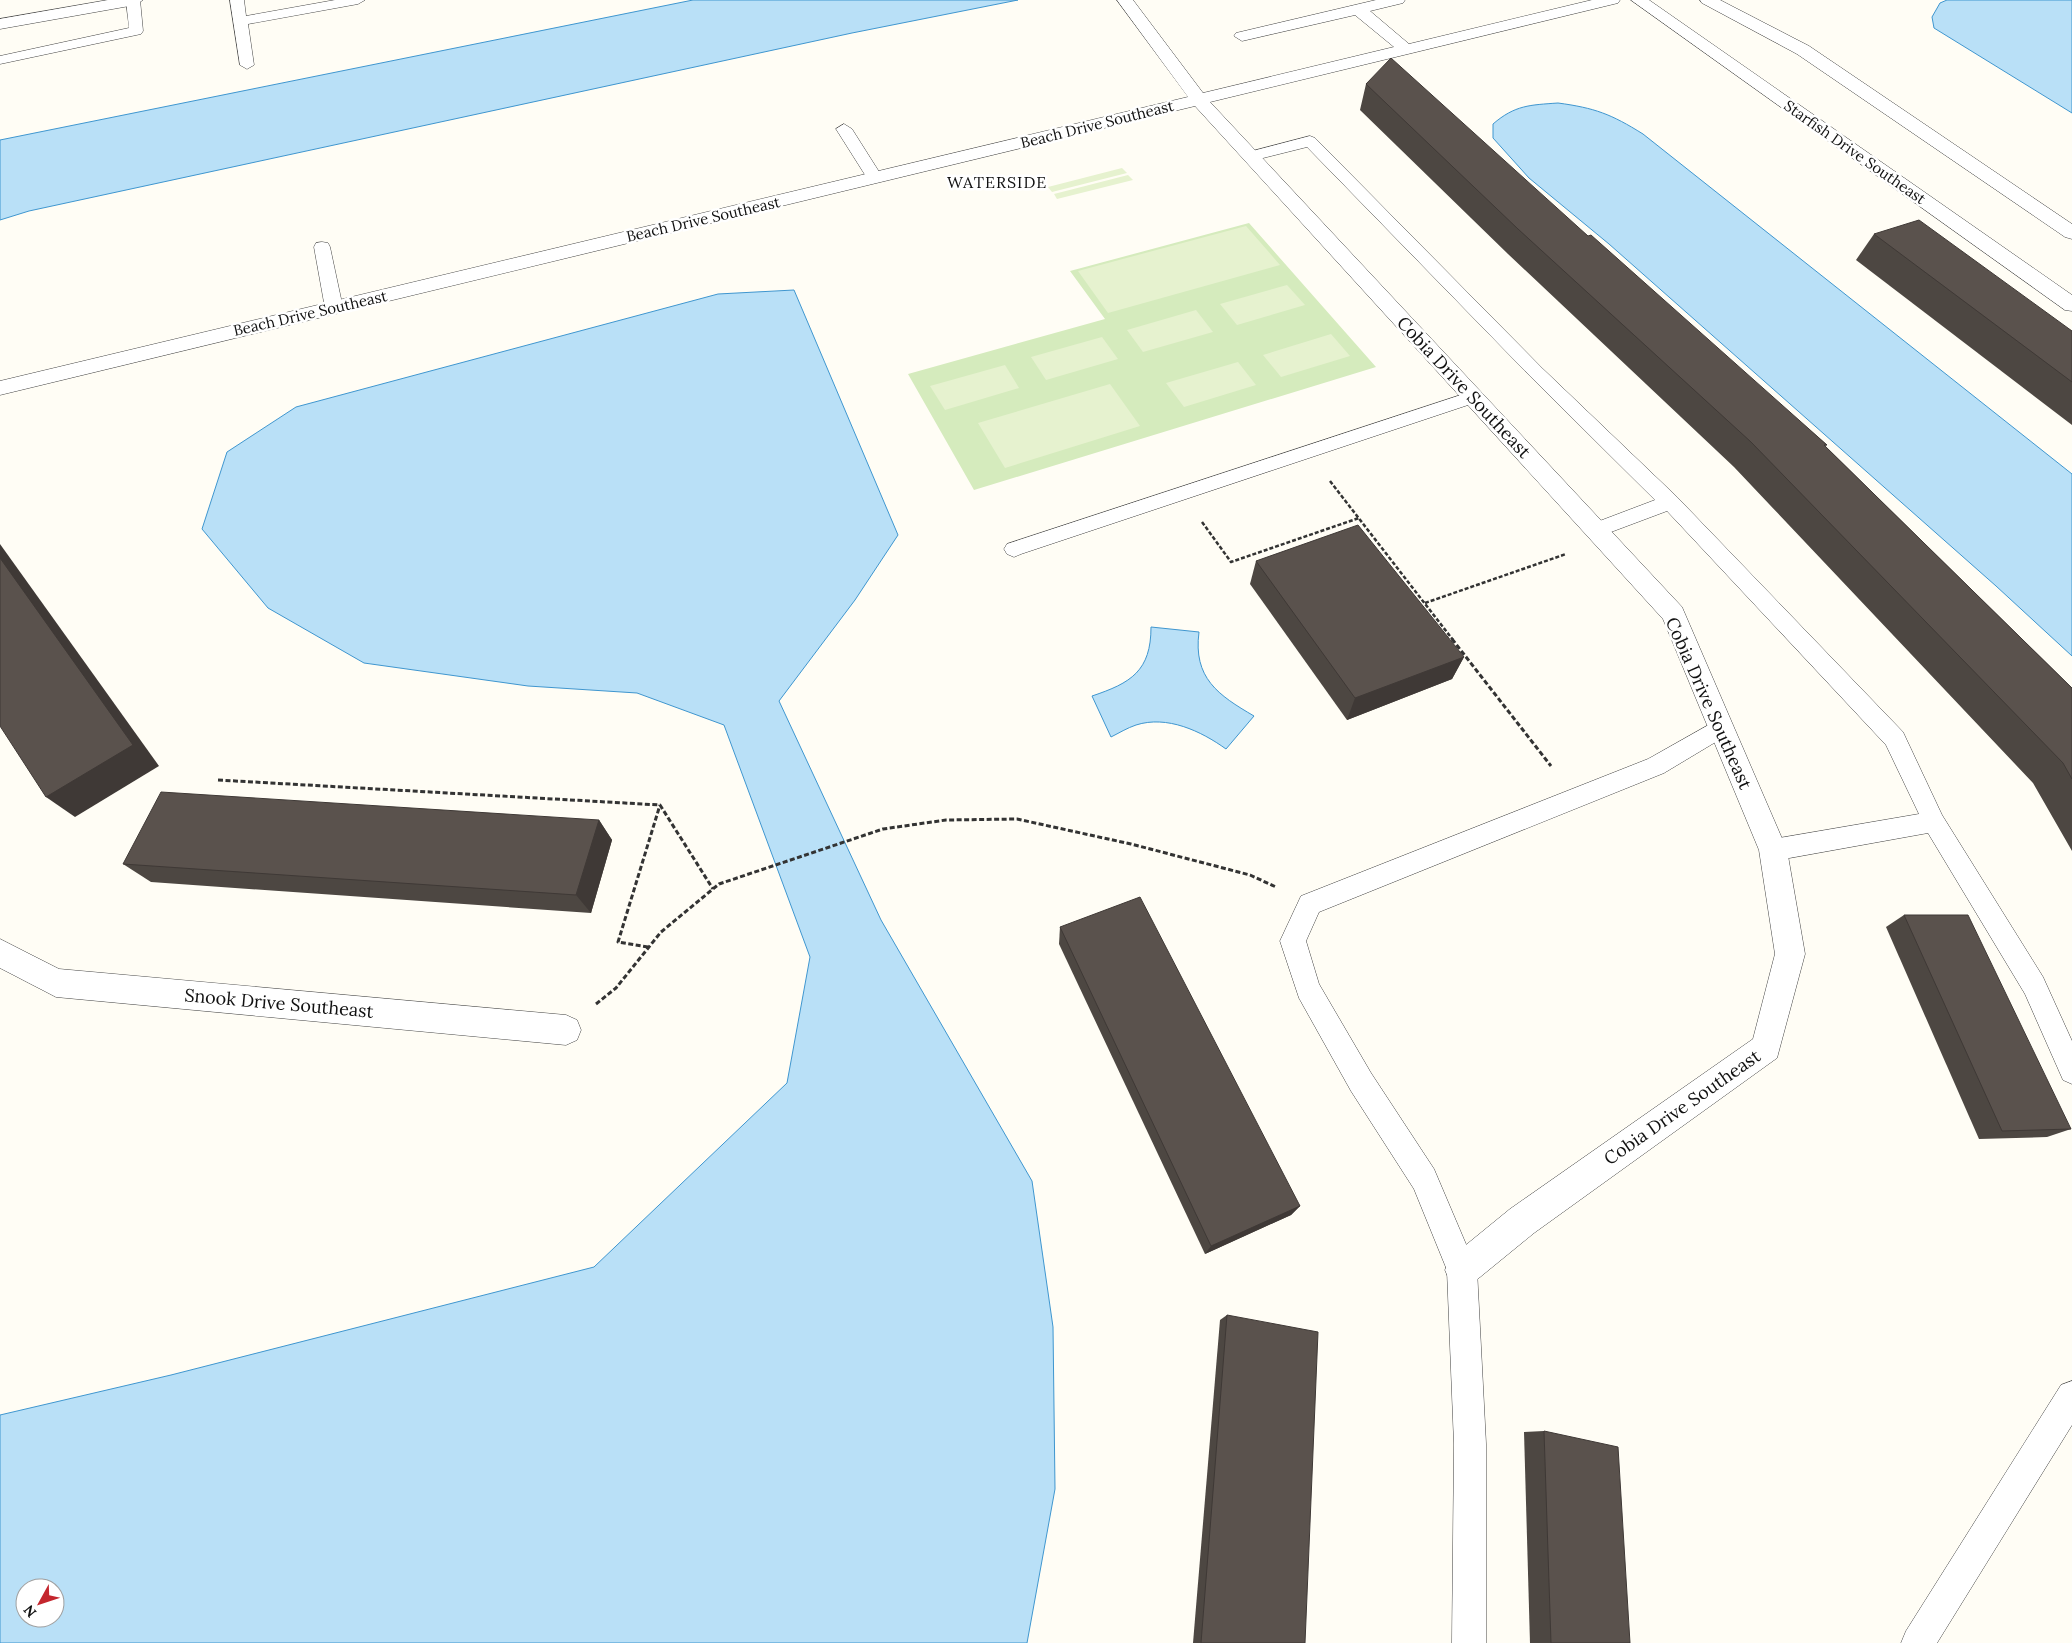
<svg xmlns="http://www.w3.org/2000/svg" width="2072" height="1643" font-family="Lora,serif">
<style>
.green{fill:#d5ebbd}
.pitch{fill:#e6f2cf}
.water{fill:#b9e0f7;stroke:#3f96cf;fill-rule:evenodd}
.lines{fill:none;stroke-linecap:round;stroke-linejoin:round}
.service-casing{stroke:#444;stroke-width:1}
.minor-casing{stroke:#444;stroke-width:1}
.path-far1{stroke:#333;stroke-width:2.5;stroke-dasharray:4 2;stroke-linecap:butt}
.path{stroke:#333;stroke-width:3;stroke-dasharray:5 2.5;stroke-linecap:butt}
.service{fill:#fff;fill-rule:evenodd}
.minor{fill:#fff;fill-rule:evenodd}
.wall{fill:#4d4742}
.shaded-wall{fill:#3f3936}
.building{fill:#5a524d;stroke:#3f3936}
.labels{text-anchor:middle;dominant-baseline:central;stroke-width:5;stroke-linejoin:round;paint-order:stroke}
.far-street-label{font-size:15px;fill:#111;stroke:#fff}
.far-neighbourhood-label{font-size:16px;letter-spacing:1px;fill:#111;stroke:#fff}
.street-label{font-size:18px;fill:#111;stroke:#fff}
</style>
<rect width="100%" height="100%" fill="#fffdf5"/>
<polygon class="green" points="1249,223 1376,367 974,490 908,374 1105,319 1070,271"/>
<g class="pitch">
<polygon points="1122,168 1127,173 1052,192 1048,187"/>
<polygon points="1128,175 1133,180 1057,199 1054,194"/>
<polygon points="1246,226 1280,265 1108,313 1078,271"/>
<polygon points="1287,285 1305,305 1237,325 1220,304"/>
<polygon points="1196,310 1213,332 1143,352 1127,330"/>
<polygon points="1331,334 1350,356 1281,377 1263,355"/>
<polygon points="1102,337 1118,359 1046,380 1031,357"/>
<polygon points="1238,362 1256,385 1184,407 1166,383"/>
<polygon points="1005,365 1019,388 945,410 930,386"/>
<polygon points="1110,384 1140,426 1005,468 978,423"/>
</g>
<g class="water">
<polygon points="693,0 1018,0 852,33 29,211 0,220 0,140"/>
<polygon points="1947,0 2072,0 2072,113 1934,28 1932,17 1940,3"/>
<path d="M 1558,103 C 1595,108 1611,114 1643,134 L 2072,474 L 2072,656 L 1996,586 L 1609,244 L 1529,178 L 1493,138 L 1493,124 C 1515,105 1530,105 1558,103 Z"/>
<path d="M 794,290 L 898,535 L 855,600 L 779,701 L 881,920 L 1032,1181 L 1053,1327 L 1055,1489 L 1027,1643 L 0,1643 L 0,1415 L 171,1375 L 594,1267 L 787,1083 L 810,957 L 724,725 L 637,693 L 528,686 L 364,663 L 268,608 L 202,529 L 227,452 L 296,407 L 718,294 ZM 25,1588 L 55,1588 L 55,1618 L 25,1618 Z"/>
<path d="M 1151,627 L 1199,632 C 1193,678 1218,695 1254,716 L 1226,749 C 1201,731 1167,715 1136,725 C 1127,728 1119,733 1111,737 L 1092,696 C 1131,683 1151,671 1151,627 Z"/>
</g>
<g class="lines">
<g class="service-casing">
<g id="service">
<polygon points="126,0 140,0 143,31 141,34 0,64 0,56 129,28"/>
<polygon points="230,0 244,0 246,16 335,0 365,0 358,4 248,24 254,65 247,69 240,65"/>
<polygon points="844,124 852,129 883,178 881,181 869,181 867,178 836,129"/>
<polygon points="1310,136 1315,138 1542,368 1677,497 1903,732 1942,815 2043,977 2072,1041 2072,1084 2063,1080 2025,994 1928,833 1773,861 1764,857 1761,850 1764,843 1773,839 1919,814 1886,745 1667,511 1603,535 1596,537 1589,535 1586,530 1589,525 1655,500 1530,376 1307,147 1251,161 1243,156 1245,153"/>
<polygon points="322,242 328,243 330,247 343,308 340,312 328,312 325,308 314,247 316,243"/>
<polygon points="1473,391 1480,393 1482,397 1480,401 1021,554 1014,557 1007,554 1004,549 1007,544"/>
<polygon points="1721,718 1729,720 1732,727 1729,734 1664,773 1319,912 1306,941 1319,984 1371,1073 1434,1169 1477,1270 1486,1444 1486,1643 1452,1643 1454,1444 1447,1270 1414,1189 1351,1091 1299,998 1280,941 1301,896 1648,759"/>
<polygon points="2072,1381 2072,1425 1937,1643 1901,1643 1906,1631 2061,1385"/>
</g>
</g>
<g class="minor-casing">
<g id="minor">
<polygon points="108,0 143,0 135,5 0,29 0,19"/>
<polygon points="1117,0 1133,0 1203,93 1394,47 1355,15 1242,41 1234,36 1236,33 1376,0 1405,0 1403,3 1370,11 1409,44 1592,0 1620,0 1618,3 1210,102 1682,607 1787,850 1805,954 1777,1058 1534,1233 1474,1282 1462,1287 1450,1282 1445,1270 1450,1258 1510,1209 1753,1039 1775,954 1759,850 1663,619 1195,106 0,395 0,381 1188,97"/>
<polygon points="1631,0 1649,0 2072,295 2072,311 2065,310"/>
<polygon points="1700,0 1720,0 1809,46 2072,224 2072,239 2065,237 1797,54 1702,3"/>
<polygon points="0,939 59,969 566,1015 577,1020 581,1030 577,1040 566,1045 56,997 0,968"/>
</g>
</g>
<g class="path-far1">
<polyline points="1330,481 1453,640"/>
<polyline points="1202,522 1231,562 1359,518"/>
<polyline points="1425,603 1566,554"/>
</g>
<g class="path">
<polyline points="1452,639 1551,766"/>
<polyline points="218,780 660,805 713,889"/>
<polyline points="648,947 618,942 660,805"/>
<polyline points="596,1004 616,988 661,932 719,884 883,829 946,820 1017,819 1131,844 1250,875 1276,887"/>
</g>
<use href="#service" class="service"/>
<use href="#minor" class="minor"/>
</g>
<g class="wall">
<polygon points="1366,84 1588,236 1827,445 1825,446 2072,688 2072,851 2033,783 1734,467 1508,254 1360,110"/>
<polygon points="1874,234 2072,331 2072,425 1856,260"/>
<polygon points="1256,561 1464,657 1452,679 1347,720 1250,584"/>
<polygon points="599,820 612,840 591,913 151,882 123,864"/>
<polygon points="1904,915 2071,1129 2047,1137 1979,1139 1886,927"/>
<polygon points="1060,927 1300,1206 1291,1215 1205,1254 1059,944"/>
<polygon points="1227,1315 1305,1643 1193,1643 1220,1320"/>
<polygon points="1544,1431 1630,1643 1530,1643 1524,1432"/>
</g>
<g class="shaded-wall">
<polygon points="0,544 159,766 75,817 46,797 0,558"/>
<polygon points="1464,657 1452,679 1347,720 1355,698"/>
<polygon points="599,820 612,840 591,913 576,895"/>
<polygon points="1300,1206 1291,1215 1205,1254 1211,1246"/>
</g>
<g class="building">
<polygon points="1391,58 1588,236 1591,235 1827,445 1824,445 2072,688 2072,779 2063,763 1751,442 1518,229 1366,84"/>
<polygon points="1919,220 2072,331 2072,382 1874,234"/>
<polygon points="1358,525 1464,657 1355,698 1256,561"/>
<polygon points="0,558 133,745 46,797 0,726"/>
<polygon points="161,792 599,820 576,895 123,864"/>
<polygon points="1140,897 1300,1206 1211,1246 1060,927"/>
<polygon points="1904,915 1968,915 2071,1129 2002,1131"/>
<polygon points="1227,1315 1318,1332 1305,1643 1201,1643"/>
<polygon points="1544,1431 1618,1447 1630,1643 1551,1643"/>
</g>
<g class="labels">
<g class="far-street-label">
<text transform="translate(1097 124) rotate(-14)">Beach Drive Southeast</text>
<text transform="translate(1855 152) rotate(35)">Starfish Drive Southeast</text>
<text transform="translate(703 219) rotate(-13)">Beach Drive Southeast</text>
<text transform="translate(310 313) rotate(-13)">Beach Drive Southeast</text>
</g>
<g class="far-neighbourhood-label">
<text x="997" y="182">WATERSIDE</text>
</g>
<g class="street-label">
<text transform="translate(1464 387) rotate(47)">Cobia Drive Southeast</text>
<text transform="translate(1709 703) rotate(66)">Cobia Drive Southeast</text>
<text transform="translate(279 1003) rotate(5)">Snook Drive Southeast</text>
<text transform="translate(1682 1107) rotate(-35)">Cobia Drive Southeast</text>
</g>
</g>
<g transform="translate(40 1603) rotate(230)"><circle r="24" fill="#ffffff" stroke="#a0a0a0"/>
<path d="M0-4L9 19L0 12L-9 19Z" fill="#c4262e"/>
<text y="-8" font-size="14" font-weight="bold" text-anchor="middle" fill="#111111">N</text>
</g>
</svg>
